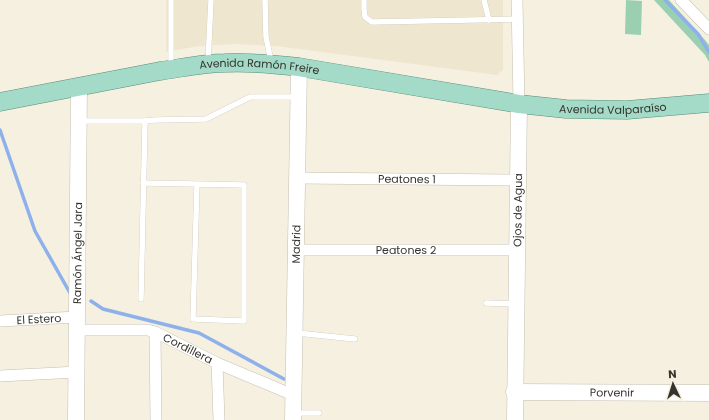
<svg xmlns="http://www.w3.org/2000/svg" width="709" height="420" font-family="Poppins,sans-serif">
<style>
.built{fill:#efe6cf}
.green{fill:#9ad0b1}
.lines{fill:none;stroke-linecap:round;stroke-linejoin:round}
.stream{stroke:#8eb1ec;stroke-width:3.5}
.lane-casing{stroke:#c5bfb0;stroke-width:6}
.street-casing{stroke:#c5bfb0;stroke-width:12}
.secondary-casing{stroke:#c5bfb0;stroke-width:17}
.primary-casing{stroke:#568f7a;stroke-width:19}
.lane{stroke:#fff;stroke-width:5.5}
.street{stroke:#fff;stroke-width:11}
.secondary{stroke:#fff;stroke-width:16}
.primary{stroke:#a4dac8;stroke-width:18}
.labels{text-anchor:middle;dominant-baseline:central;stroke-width:3;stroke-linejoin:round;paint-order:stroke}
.street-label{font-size:11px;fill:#35332d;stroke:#f6f0e0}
</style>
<rect width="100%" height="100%" fill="#f6f0e0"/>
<polygon class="built" points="166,0 503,0 503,70 497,75 276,46 234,44 199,46 166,52"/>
<g class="green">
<polygon points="626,0 642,1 641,35 625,34"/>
<polygon points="654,0 669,0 705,40 709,45 709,62 705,55"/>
</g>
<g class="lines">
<g class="stream">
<polyline points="665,0 698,34 709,52"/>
<polyline points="0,130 35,231 70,293"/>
<polyline points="91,301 103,309 199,333 284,379"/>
</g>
<g class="lane-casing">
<g id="lane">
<polyline points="265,0 266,37 271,61"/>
<polyline points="364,0 364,9 365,17 372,22 518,19"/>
<polyline points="484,0 489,20"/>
<polyline points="208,62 211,0"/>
<polyline points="171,67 171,0"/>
<polyline points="79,121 145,121 155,120 206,119 250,97 297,97"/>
<polyline points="143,183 197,184 193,319 244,321 244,185 197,184"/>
<polyline points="141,299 145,121"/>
<polyline points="486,303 515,304"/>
<polyline points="297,333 355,339"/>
<polyline points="294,413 319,413"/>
</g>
</g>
<g class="street-casing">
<g id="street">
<polyline points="517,0 519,104"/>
<polyline points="681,0 709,29"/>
<path id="s1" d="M 297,178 L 517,180"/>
<path id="s2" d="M 296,250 L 516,250"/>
<path id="s3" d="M 0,321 L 77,317"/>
<path id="s4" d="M 77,330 L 148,330 L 155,332 L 217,363 L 293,395"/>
<polyline points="155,332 156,420"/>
<polyline points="217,363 219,420"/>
<polyline points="0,376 77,372"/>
</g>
</g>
<g class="secondary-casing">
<g id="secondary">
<path id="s5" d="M 514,392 L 709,393"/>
<path id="s6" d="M 76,420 L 79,86"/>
<path id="s7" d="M 293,420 L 299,67"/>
<path id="s8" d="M 515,420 L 519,104"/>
</g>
</g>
<g class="primary-casing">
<g id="primary">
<path id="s9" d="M 0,102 L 160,71 C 182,68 203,63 225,63 C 249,62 274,64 299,67 L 519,104 L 566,109 L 627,110 L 709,103"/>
</g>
</g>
<use href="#lane" class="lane"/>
<use href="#street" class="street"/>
<use href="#secondary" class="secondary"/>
<use href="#primary" class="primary"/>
</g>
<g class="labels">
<g class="street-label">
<text stroke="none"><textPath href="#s9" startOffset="263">Avenida Ramón Freire</textPath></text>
<text stroke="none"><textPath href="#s9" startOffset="620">Avenida Valparaíso</textPath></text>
<text stroke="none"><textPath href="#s1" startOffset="110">Peatones 1</textPath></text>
<text stroke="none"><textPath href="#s8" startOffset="210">Ojos de Agua</textPath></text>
<text stroke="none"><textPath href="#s7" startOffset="176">Madrid</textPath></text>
<text stroke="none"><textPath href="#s2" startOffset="110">Peatones 2</textPath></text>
<text stroke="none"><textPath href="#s6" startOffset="167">Ramón Ángel Jara</textPath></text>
<text stroke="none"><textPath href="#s3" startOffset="39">El Estero</textPath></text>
<text stroke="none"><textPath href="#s4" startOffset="115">Cordillera</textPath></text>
<text stroke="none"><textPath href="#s5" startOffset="98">Porvenir</textPath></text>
</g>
</g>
<g transform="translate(673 384) rotate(356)" stroke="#f6f0e0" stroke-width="3" paint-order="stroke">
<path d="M0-3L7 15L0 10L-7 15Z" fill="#35332d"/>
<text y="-6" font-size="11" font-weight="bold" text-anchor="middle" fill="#35332d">N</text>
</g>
</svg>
